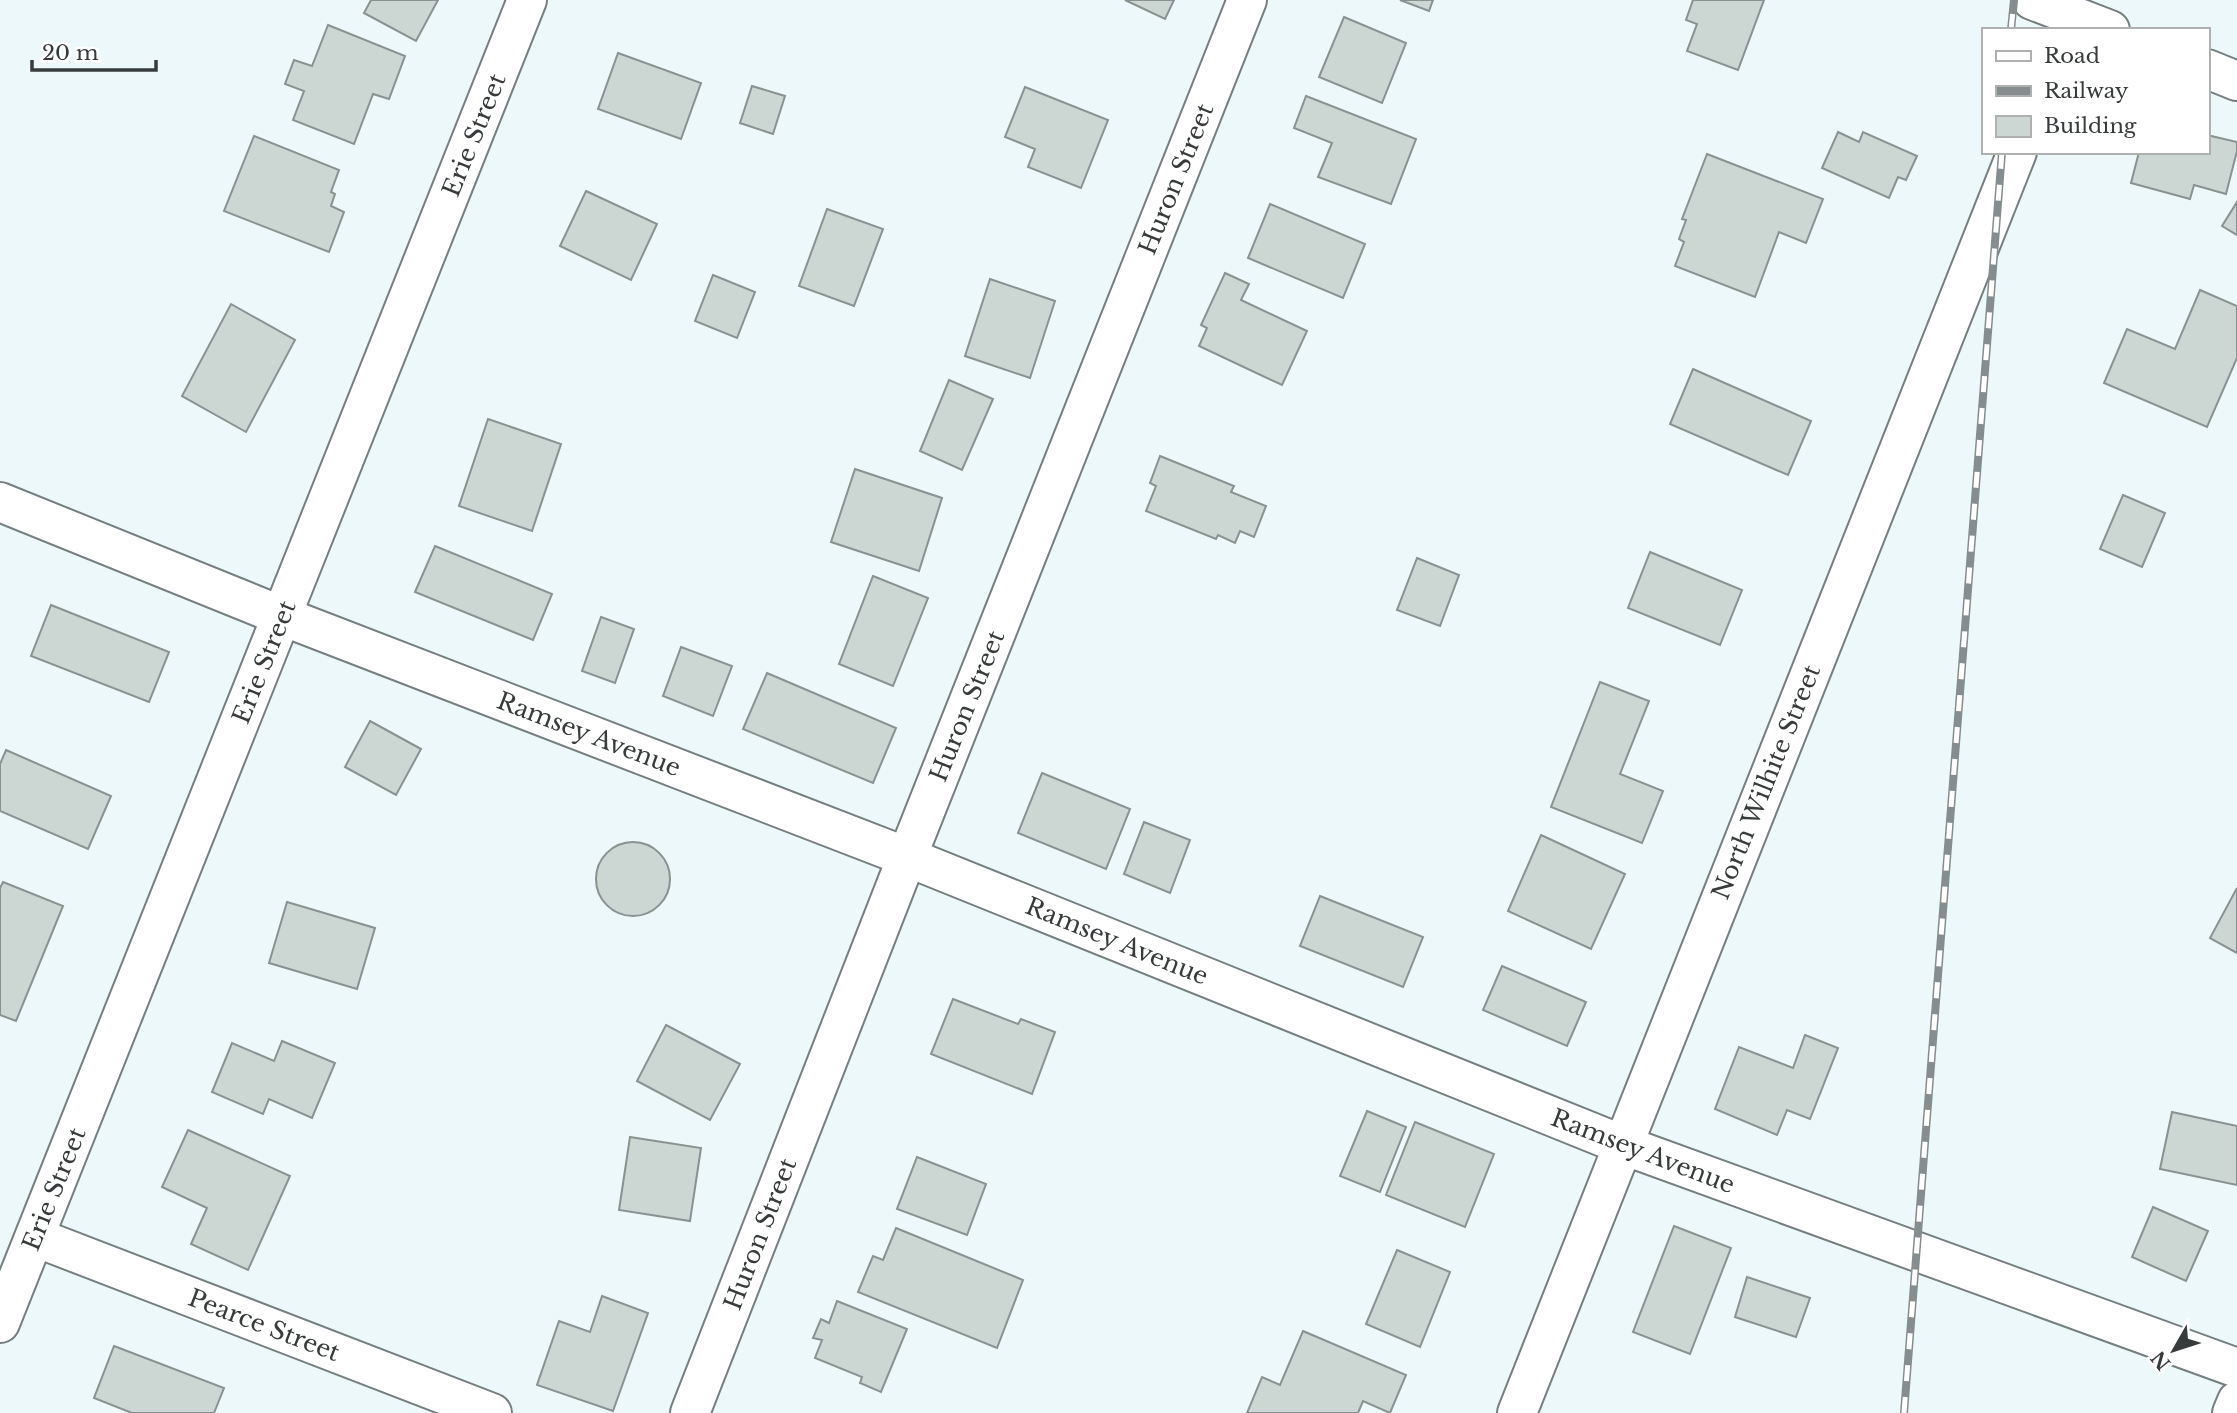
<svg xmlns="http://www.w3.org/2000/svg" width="2237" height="1413" font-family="'Libre Baskerville',serif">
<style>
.building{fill:#ccd6d3;stroke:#899290;stroke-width:2}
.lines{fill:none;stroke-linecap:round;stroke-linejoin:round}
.street-casing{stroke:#757f80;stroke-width:42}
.street{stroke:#fff;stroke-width:38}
.rail-casing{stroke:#868d8e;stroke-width:8}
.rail{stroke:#fff;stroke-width:5;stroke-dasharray:16;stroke-linecap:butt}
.labels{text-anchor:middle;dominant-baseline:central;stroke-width:5;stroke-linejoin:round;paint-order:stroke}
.street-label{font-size:24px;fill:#373b3c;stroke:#fff}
</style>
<rect width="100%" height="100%" fill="#edf8fa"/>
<g class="building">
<polygon points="371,0 438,0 416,41 364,13"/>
<polygon points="1125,0 1174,0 1165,19"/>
<polygon points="1400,0 1433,0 1429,11"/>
<polygon points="1693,0 1764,0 1738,70 1687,51 1697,24 1686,20"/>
<polygon points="1344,17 1406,43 1382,103 1319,77"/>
<polygon points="328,25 405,56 389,99 373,94 354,144 293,120 304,91 285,84 294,60 312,66"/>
<polygon points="618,53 701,83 681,139 598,109"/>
<polygon points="752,86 785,96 773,134 740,123"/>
<polygon points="1025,87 1108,120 1081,188 1028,167 1035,149 1005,137"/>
<polygon points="1306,96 1416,139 1391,204 1318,177 1332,143 1294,128"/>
<polygon points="1838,132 1859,142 1863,132 1917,156 1906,180 1898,177 1889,198 1822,168"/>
<polygon points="2207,135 2237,142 2237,151 2226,194 2194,185 2190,199 2131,183 2139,152 2207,152"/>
<polygon points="254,136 339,170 331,192 335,194 331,206 344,212 329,252 224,211"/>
<polygon points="1707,154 1823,199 1806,243 1779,232 1755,297 1675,266 1684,242 1679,239 1686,220 1682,219"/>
<polygon points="586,191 657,224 631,280 560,246"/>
<polygon points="2237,202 2237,235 2222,226"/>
<polygon points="1270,204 1365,244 1343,298 1248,258"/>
<polygon points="827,209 883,229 854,306 799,286"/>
<polygon points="1225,273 1249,284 1241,300 1307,331 1282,385 1199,346 1207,328 1201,325"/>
<polygon points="713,275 755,292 737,338 695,321"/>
<polygon points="990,279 1055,301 1030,378 965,356"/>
<polygon points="2200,290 2237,306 2237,358 2207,427 2104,383 2127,329 2175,349"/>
<polygon points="231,304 295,340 246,432 182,396"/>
<polygon points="1693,369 1811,421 1788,475 1670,424"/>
<polygon points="949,380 993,399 962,470 920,451"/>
<polygon points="488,419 561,444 532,531 459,506"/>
<polygon points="1160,456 1234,486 1231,492 1266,506 1254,537 1240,531 1235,543 1218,535 1216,539 1146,511 1156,486 1150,483"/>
<polygon points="855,469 942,498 919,571 831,542"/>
<polygon points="2123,495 2165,513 2142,567 2100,549"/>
<polygon points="435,546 552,594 533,640 415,592"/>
<polygon points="1650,552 1742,590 1720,645 1628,608"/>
<polygon points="1417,558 1459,575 1440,626 1397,610"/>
<polygon points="873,576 928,598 893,686 839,664"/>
<polygon points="51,605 169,652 149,702 31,656"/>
<polygon points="601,617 634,629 615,683 582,671"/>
<polygon points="681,647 732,666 713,716 663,696"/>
<polygon points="767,673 896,728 873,783 743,729"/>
<polygon points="1600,682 1649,701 1620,774 1663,791 1642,843 1551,807"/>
<polygon points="370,721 421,749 396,795 345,767"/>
<polygon points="6,750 111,796 88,849 0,811 0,764"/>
<polygon points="1042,773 1130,809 1106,869 1018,833"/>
<polygon points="1144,822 1190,840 1170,893 1124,874"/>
<polygon points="1541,835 1625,874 1591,949 1508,911"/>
<circle cx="633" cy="879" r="37"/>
<polygon points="3,882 63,906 16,1021 0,1015 0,888"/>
<polygon points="2237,888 2237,953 2210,938"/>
<polygon points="1320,896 1423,937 1403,987 1300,946"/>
<polygon points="287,902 375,928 357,989 269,963"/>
<polygon points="1502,966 1586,1002 1567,1046 1483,1010"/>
<polygon points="953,999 1018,1024 1021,1019 1055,1032 1032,1094 931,1054"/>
<polygon points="666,1025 740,1064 710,1120 637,1081"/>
<polygon points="1805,1035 1838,1048 1810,1119 1787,1110 1777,1135 1715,1109 1739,1047 1793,1068"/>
<polygon points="282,1041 335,1063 312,1118 269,1099 263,1114 212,1092 232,1043 274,1061"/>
<polygon points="1367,1111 1406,1127 1380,1192 1340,1176"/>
<polygon points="2172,1112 2237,1126 2237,1185 2160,1169"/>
<polygon points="1415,1122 1494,1154 1465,1227 1386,1195"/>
<polygon points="188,1130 290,1176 248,1270 191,1244 207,1208 162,1187"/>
<polygon points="630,1137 701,1148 690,1221 619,1210"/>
<polygon points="917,1157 986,1184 967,1235 897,1209"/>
<polygon points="2153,1207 2208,1231 2186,1281 2132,1257"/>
<polygon points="1674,1226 1731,1248 1690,1354 1633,1332"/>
<polygon points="896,1228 1023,1280 997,1348 858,1292 873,1256 883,1260"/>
<polygon points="1397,1250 1450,1272 1420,1347 1366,1324"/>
<polygon points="1747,1277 1810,1298 1796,1337 1735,1317"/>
<polygon points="602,1296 648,1313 613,1411 537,1385 559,1321 590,1332"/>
<polygon points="837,1301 907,1329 881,1392 860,1383 862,1377 815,1358 822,1340 813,1338 821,1319 829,1323"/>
<polygon points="1303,1331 1406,1375 1390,1413 1363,1401 1358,1413 1247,1413 1262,1377 1280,1385"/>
<polygon points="114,1346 224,1388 214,1413 132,1413 94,1398"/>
</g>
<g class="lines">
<g class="street-casing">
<g id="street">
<polyline points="2032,0 2110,30"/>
<polyline points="2207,69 2237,81"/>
<polyline points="0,502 282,616 907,857 1623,1145 2237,1368"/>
<polyline points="35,1237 492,1413"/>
<polyline points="0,1323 527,0"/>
<polyline points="690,1413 907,857 1247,0"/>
<polyline points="1517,1413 2017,152"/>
<polyline points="2232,1413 2237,1401"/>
</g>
</g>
<use href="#street" class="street"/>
<g class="rail-casing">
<g id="rail">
<polyline points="2011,30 2014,0"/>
<polyline points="1904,1413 2002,152"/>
</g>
</g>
<use href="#rail" class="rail"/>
</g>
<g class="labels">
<g class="street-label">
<text transform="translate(474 135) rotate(-68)">Erie Street</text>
<text transform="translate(1176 179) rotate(-68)">Huron Street</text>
<text transform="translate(264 662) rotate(-68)">Erie Street</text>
<text transform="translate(967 706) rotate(-68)">Huron Street</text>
<text transform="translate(589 734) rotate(21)">Ramsey Avenue</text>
<text transform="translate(1766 782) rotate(-68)">North Wilhite Street</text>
<text transform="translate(1117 941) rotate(22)">Ramsey Avenue</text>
<text transform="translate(1643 1151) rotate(21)">Ramsey Avenue</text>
<text transform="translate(54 1189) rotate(-68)">Erie Street</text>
<text transform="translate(760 1234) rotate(-69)">Huron Street</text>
<text transform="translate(264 1325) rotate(21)">Pearce Street</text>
</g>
</g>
<rect x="1982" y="28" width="228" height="126" fill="#ffffff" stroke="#afb1b1" stroke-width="2"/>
<rect x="1996" y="51" width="35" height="10" fill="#ffffff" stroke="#afb1b1" stroke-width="2"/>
<text x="2044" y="63" font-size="21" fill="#373b3c">Road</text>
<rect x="1996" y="86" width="35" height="10" fill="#868d8e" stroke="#afb1b1" stroke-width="2"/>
<text x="2044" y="98" font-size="21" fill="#373b3c">Railway</text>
<rect x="1996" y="116" width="35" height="21" fill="#ccd6d3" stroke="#afb1b1" stroke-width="2"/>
<text x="2044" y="133" font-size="21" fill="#373b3c">Building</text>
<g transform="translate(2174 1350) rotate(231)" stroke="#ffffff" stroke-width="5" paint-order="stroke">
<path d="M0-5L12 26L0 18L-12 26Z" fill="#373b3c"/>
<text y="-10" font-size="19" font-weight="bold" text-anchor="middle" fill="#373b3c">N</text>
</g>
<path d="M32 60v10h124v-10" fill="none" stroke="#373b3c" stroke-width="3.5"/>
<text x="42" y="60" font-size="21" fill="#373b3c" stroke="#ffffff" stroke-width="5" paint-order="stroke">20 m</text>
</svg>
